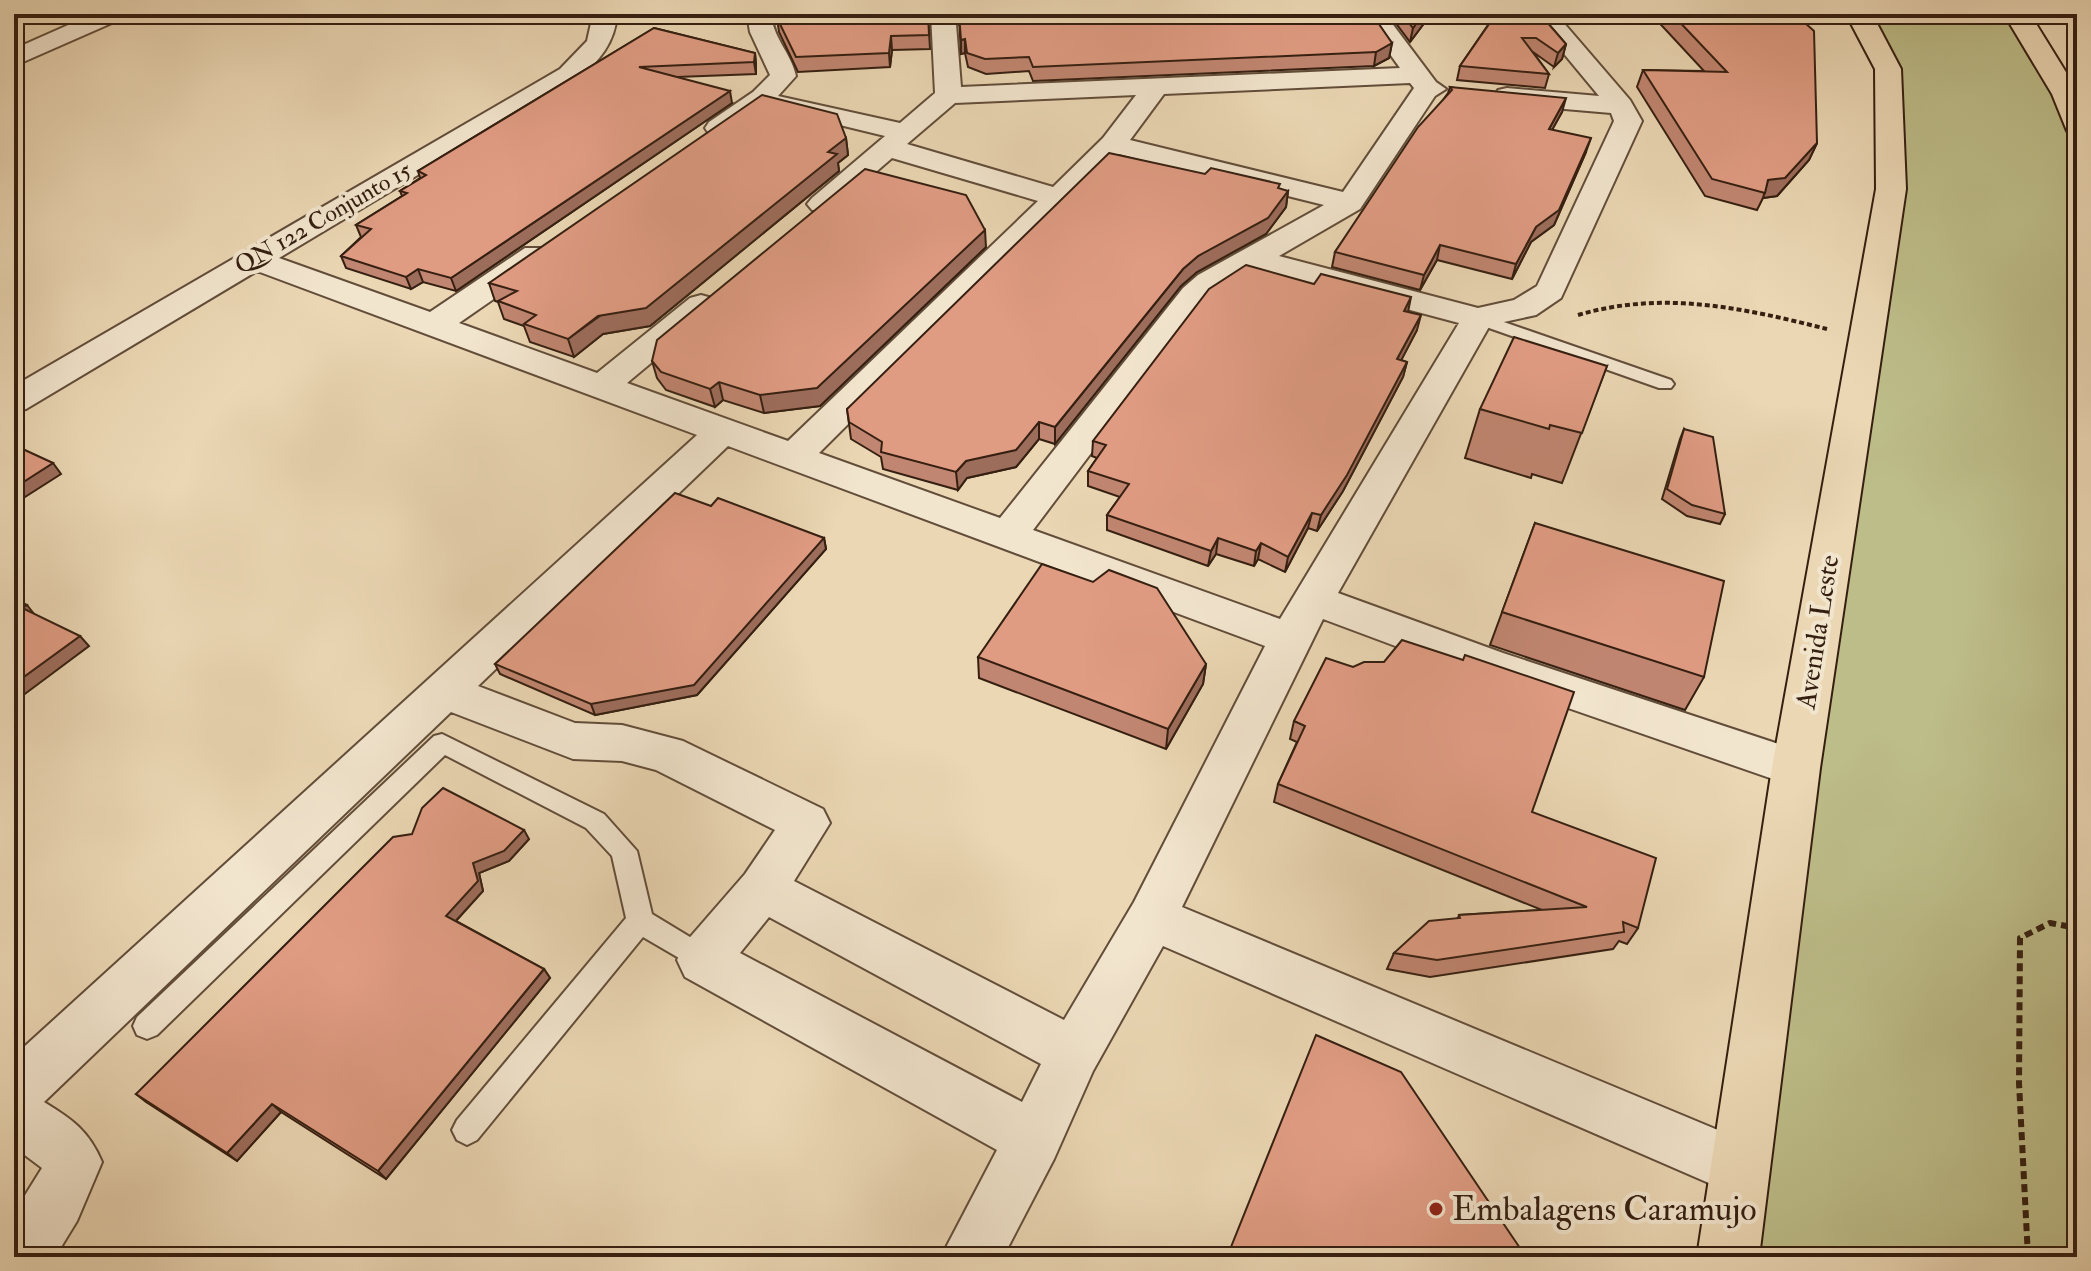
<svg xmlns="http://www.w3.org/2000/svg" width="2091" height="1271" font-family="'IM FELL Double Pica',serif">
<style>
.green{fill:#bdbd89;stroke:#796e4d;stroke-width:2}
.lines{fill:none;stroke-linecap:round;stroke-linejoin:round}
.service-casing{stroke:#624d3a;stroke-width:4}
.minor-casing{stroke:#624d3a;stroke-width:4}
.primary-casing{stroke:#351f11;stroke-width:4}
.path-far1{stroke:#351f11;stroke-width:4;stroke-dasharray:5 3;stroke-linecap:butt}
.path{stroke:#351f11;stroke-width:6;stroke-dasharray:8 5;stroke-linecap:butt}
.service{fill:#f2e5ce;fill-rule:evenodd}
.minor{fill:#f2e5ce;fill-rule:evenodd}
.primary{fill:#ebd7b4;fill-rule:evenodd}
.wall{fill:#c18671;stroke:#351f11;stroke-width:2}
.shaded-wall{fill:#9d6d5c;stroke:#351f11;stroke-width:2}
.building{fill:#e09c83;stroke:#351f11;stroke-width:2}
.poi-dot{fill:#8f2418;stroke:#f2e5ce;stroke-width:3}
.labels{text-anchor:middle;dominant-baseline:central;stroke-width:8;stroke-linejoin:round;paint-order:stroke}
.far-street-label{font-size:24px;fill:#351f11;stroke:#f2e5ce}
.street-label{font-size:28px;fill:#351f11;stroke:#f2e5ce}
.near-poi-label{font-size:34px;fill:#351f11;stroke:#f2e5ce;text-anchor:start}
</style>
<rect width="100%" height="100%" fill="#ebd7b4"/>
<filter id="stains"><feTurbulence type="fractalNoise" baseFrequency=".0025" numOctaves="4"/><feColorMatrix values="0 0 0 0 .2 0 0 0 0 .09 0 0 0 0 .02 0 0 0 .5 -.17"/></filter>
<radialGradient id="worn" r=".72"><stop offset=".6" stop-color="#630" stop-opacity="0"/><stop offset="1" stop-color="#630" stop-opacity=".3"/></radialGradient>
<polygon class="green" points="1868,14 2021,14 2064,94 2077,134 2077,1257 1722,1257 1893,189"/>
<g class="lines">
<g class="service-casing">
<g id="service">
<polygon points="1478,313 1671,380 1674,384 1671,388 1659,388 1472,322 1472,314"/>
<polygon points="442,734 604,814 637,851 652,914 713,951 716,960 713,969 703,972 643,937 477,1140 467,1145 457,1140 452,1130 457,1120 626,918 612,856 586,828 445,755 157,1035 147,1039 137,1035 133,1026 137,1017 434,736"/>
</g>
</g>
<g class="minor-casing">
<g id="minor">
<polygon points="93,14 125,14 121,19 14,66 14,49"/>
<path d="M 593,14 L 617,14 C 615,43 599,61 578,79 L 279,258 L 430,312 L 525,248 L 547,248 L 551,255 L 547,262 L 459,323 L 597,373 L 690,298 L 701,295 L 712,298 L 717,305 L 712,312 L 627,383 L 788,441 L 1038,201 L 892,158 L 832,210 L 812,210 L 807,204 L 812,198 L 885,136 L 774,109 L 771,104 L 729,134 L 709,134 L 705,128 L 709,122 L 753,92 L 770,75 L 750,32 L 747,14 L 771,14 C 773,38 791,53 796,76 L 778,96 L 900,123 L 935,93 L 931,14 L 1038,14 L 1026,21 L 956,24 L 961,87 L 1400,68 L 1361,14 L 1385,14 L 1436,82 L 1446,89 L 1435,96 L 1360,209 L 1279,256 L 1478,308 L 1514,300 L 1537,286 L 1614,121 L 1611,113 L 1507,104 L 1498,102 L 1494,96 L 1498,90 L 1507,88 L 1599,96 L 1531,14 L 1556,14 L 1630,100 L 1642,121 L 1561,298 L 1536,315 L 1490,325 L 1338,593 L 1503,653 L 1812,755 L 1819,768 L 1812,781 L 1796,787 L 1473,675 L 1323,619 L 1182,907 L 1761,1148 L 1770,1168 L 1761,1188 L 1741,1197 L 1163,946 L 1093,1071 L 1054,1159 L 1003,1257 L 941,1257 L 997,1150 L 685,977 L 677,960 L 685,943 L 745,874 L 775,830 L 656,770 L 622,761 L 573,759 L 451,712 L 44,1102 C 72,1119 89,1131 102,1162 L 77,1221 L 55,1257 L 14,1257 L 14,1213 L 42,1168 L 14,1147 L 14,1056 L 697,435 L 257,271 L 26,409 L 14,412 L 14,386 L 560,69 L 587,41 ZM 1410,83 L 1414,88 L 1343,192 L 1130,140 L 1164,94 ZM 1136,95 L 1103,138 L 1053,187 L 907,144 L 955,103 ZM 1119,154 L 1324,205 L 1198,275 L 1183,288 L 1000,518 L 819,453 ZM 1256,269 L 1459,323 L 1280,619 L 1033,530 L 1205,302 ZM 728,446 L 1265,646 L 1134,902 L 1064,1020 L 794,881 L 830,823 L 823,809 L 683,741 L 622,725 L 575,723 L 478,686 ZM 769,917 L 1041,1064 L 1022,1102 L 740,953 Z"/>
</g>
</g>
<g class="primary-casing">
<g id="primary">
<polygon points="1846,14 1872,14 1901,69 1906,189 1820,768 1759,1257 1697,1257 1772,768 1876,189 1875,69"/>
<polygon points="2004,14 2030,14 2077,90 2077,134 2067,131 2052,94"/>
</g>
</g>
<path class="path-far1" d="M 1578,315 C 1663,290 1743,308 1827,329"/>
<polyline class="path" points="2028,1257 2019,1083 2020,938 2050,923 2077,928"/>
<use href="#service" class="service"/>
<use href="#minor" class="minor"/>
<use href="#primary" class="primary"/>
</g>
<g class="wall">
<polygon points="928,14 930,49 892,50 890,67 798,72 779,32 777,18"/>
<polygon points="959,14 1392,43 1389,58 1374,66 1033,81 1029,71 986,74 968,67 965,53 961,54"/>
<polygon points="1389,14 1431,14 1410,42"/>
<polygon points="1480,14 1540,14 1566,44 1562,59 1554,67 1533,52 1549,74 1545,88 1457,80 1460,66 1490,22"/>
<polygon points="1651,14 1795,14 1817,143 1809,160 1777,196 1763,198 1757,210 1705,196 1637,87 1643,70 1704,71"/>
<polygon points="654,28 755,53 756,64 756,74 677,77 732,103 456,291 423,282 411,289 346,268 341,256 361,237 356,225 402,196 400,191 420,178 418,171"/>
<polygon points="1450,87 1562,112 1552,129 1586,152 1554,225 1531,242 1512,279 1437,260 1420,290 1332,267 1335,252 1448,93"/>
<polygon points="846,138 848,155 838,163 839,171 650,326 603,334 574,357 530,342 524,326 504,319 498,302 495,301 489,283"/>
<polygon points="1205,174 1288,191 1286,207 1266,234 1197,272 1181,286 1055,444 1039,439 1016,467 967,478 958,490 883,469 881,457 851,439 847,409"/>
<polygon points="986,247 820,406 764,413 723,400 715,407 666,390 657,378 652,361"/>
<polygon points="1408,312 1417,330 1401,360 1407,362 1403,377 1343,491 1317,531 1308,528 1285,572 1258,559 1254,566 1216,554 1208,566 1107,530 1107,515 1120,497 1088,486 1088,471 1097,458 1092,456 1093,441"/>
<polygon points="1607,366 1562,483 1532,474 1531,478 1465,458 1480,409"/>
<polygon points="1684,429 1725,514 1720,524 1687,516 1662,499 1680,439"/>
<polygon points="711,506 824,538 826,549 697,695 595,715 500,674 495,664"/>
<polygon points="1535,523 1704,677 1685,710 1490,645"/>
<polygon points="978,657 1206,664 1203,684 1166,749 979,678"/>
<polygon points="1294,721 1532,812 1638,928 1627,944 1619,941 1613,949 1430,977 1387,969 1394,953 1458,918 1459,915 1542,910 1274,802 1278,784 1297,742 1290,739"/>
<polygon points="529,839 509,861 479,873 483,891 456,921 544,969 550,978 386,1179 281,1112 237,1161 146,1102 136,1094"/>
</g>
<g class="shaded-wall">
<polygon points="14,14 35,14 14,17"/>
<polygon points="1423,14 1431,14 1410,42 1413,28"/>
<polygon points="891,36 892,50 890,67 889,53"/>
<polygon points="965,39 965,53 961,54 961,40"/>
<polygon points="1392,43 1389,58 1374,66 1376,52"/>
<polygon points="1566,44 1562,59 1554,67 1558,53"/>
<polygon points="755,53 756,64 756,74 754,62"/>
<polygon points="730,91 732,103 456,291 451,278"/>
<polygon points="1566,98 1562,112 1545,143 1549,129"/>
<polygon points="846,138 848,155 838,163 839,171 650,326 603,334 574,357 568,339"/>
<polygon points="1591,138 1586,152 1554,225 1531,242 1512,279 1516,264 1536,227"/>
<polygon points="1817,143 1809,160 1777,196 1763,198 1768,180"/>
<polygon points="1288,191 1286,207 1266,234 1197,272 1181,286 1055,444 1055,427 1183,269 1198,256"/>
<polygon points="985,230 986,247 820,406 764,413 760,395"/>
<polygon points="1440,245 1437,260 1420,290 1424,275"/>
<polygon points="418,269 423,282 411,289 406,277"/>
<polygon points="1411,297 1408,312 1404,311"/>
<polygon points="1421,315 1417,330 1394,374 1397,359"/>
<polygon points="1407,362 1403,377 1343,491 1317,531 1321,515"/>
<polygon points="719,382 723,400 715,407 710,389"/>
<polygon points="1039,422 1039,439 1016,467 967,478 958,490 956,472 966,461"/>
<polygon points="53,463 61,474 14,504 14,488"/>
<polygon points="1312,513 1308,528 1285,572 1288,557"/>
<polygon points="824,538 826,549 697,695 595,715 591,704"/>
<polygon points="1218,538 1216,554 1208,566 1211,551"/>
<polygon points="1261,543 1258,559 1254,566 1256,551"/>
<polygon points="27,605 35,615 22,608"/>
<polygon points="80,636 89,646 14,702 14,684"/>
<polygon points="1206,664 1203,684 1166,749 1168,729"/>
<polygon points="524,830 529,839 509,861 479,873 483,891 452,925 446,916 473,863"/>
<polygon points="544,969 550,978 386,1179 378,1171"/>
<polygon points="272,1104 281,1112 237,1161 227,1153"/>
</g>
<g class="building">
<polygon points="777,14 928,14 929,35 891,36 889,53 796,57 777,18"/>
<polygon points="959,14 1372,14 1392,43 1376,52 1033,67 1029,57 985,59 967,53 965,39 961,40"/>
<polygon points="1402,14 1423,14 1413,28"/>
<polygon points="1496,14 1540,14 1566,44 1558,53 1536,38 1522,38 1549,74 1460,66"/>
<polygon points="1672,14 1795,14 1814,31 1817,143 1785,178 1768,180 1765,193 1712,179 1643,70 1727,72"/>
<polygon points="654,28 755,53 754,62 639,67 730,91 451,278 418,269 406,277 341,256 371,229 356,225 407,193 400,191 426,175 418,171"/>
<polygon points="1450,87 1566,98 1549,129 1591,138 1559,210 1536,227 1516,264 1440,245 1424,275 1335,252 1418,127 1452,90"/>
<polygon points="762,95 837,114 846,138 828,152 837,154 646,308 598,316 568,339 524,324 536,315 498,301 517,291 489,283"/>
<polygon points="1109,153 1205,174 1211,168 1280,184 1278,188 1288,191 1268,218 1198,256 1183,269 1055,427 1039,422 1016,450 966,461 956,472 881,452 882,442 849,422 847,409"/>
<polygon points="865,169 966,195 985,230 817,388 760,395 719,382 710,389 661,372 652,361 657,340"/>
<polygon points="1246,265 1314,284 1321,274 1411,297 1404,311 1421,315 1397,359 1407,362 1347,475 1321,515 1312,513 1288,557 1261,543 1256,551 1218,538 1211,551 1107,515 1129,484 1088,471 1106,445 1093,441 1209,289"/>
<polygon points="1514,337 1607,366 1582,433 1550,425 1549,429 1480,409"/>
<polygon points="1684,429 1713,437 1725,514 1692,505 1667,489"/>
<polygon points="14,445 53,463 14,488"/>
<polygon points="675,493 711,506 718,498 824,538 694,685 591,704 495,664"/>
<polygon points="1535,523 1724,581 1704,677 1502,612"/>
<polygon points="1042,564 1093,582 1109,570 1157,588 1206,664 1168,729 978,657"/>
<polygon points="14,598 27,605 22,608 80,636 14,684"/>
<polygon points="1402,640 1463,660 1465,655 1574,692 1532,812 1656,858 1638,928 1623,922 1624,932 1437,960 1394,953 1429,921 1460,918 1459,915 1587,907 1278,784 1305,726 1294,721 1326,658 1353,667 1364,662 1384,662"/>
<polygon points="443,788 524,830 504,851 473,863 478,881 446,916 544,969 378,1171 272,1104 227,1153 136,1094 393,837 412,834 422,808"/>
<polygon points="1316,1035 1401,1072 1526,1257 1227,1257"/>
</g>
<circle class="poi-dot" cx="1436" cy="1209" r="8"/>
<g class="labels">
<g class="far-street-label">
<text transform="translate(323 218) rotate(-30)">QN 122 Conjunto 15</text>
</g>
<g class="street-label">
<text transform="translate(1818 632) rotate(-81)">Avenida Leste</text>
</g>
<g class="near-poi-label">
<text x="1452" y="1209">Embalagens Caramujo</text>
</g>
</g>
<rect width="2091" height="1271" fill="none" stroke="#ebd7b4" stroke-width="48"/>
<rect x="16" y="16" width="2059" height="1239" fill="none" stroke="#351f11" stroke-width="4"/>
<rect x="24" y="24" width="2043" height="1223" fill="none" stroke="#351f11" stroke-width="2"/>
<rect width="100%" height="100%" filter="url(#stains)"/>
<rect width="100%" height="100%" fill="url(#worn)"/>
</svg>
